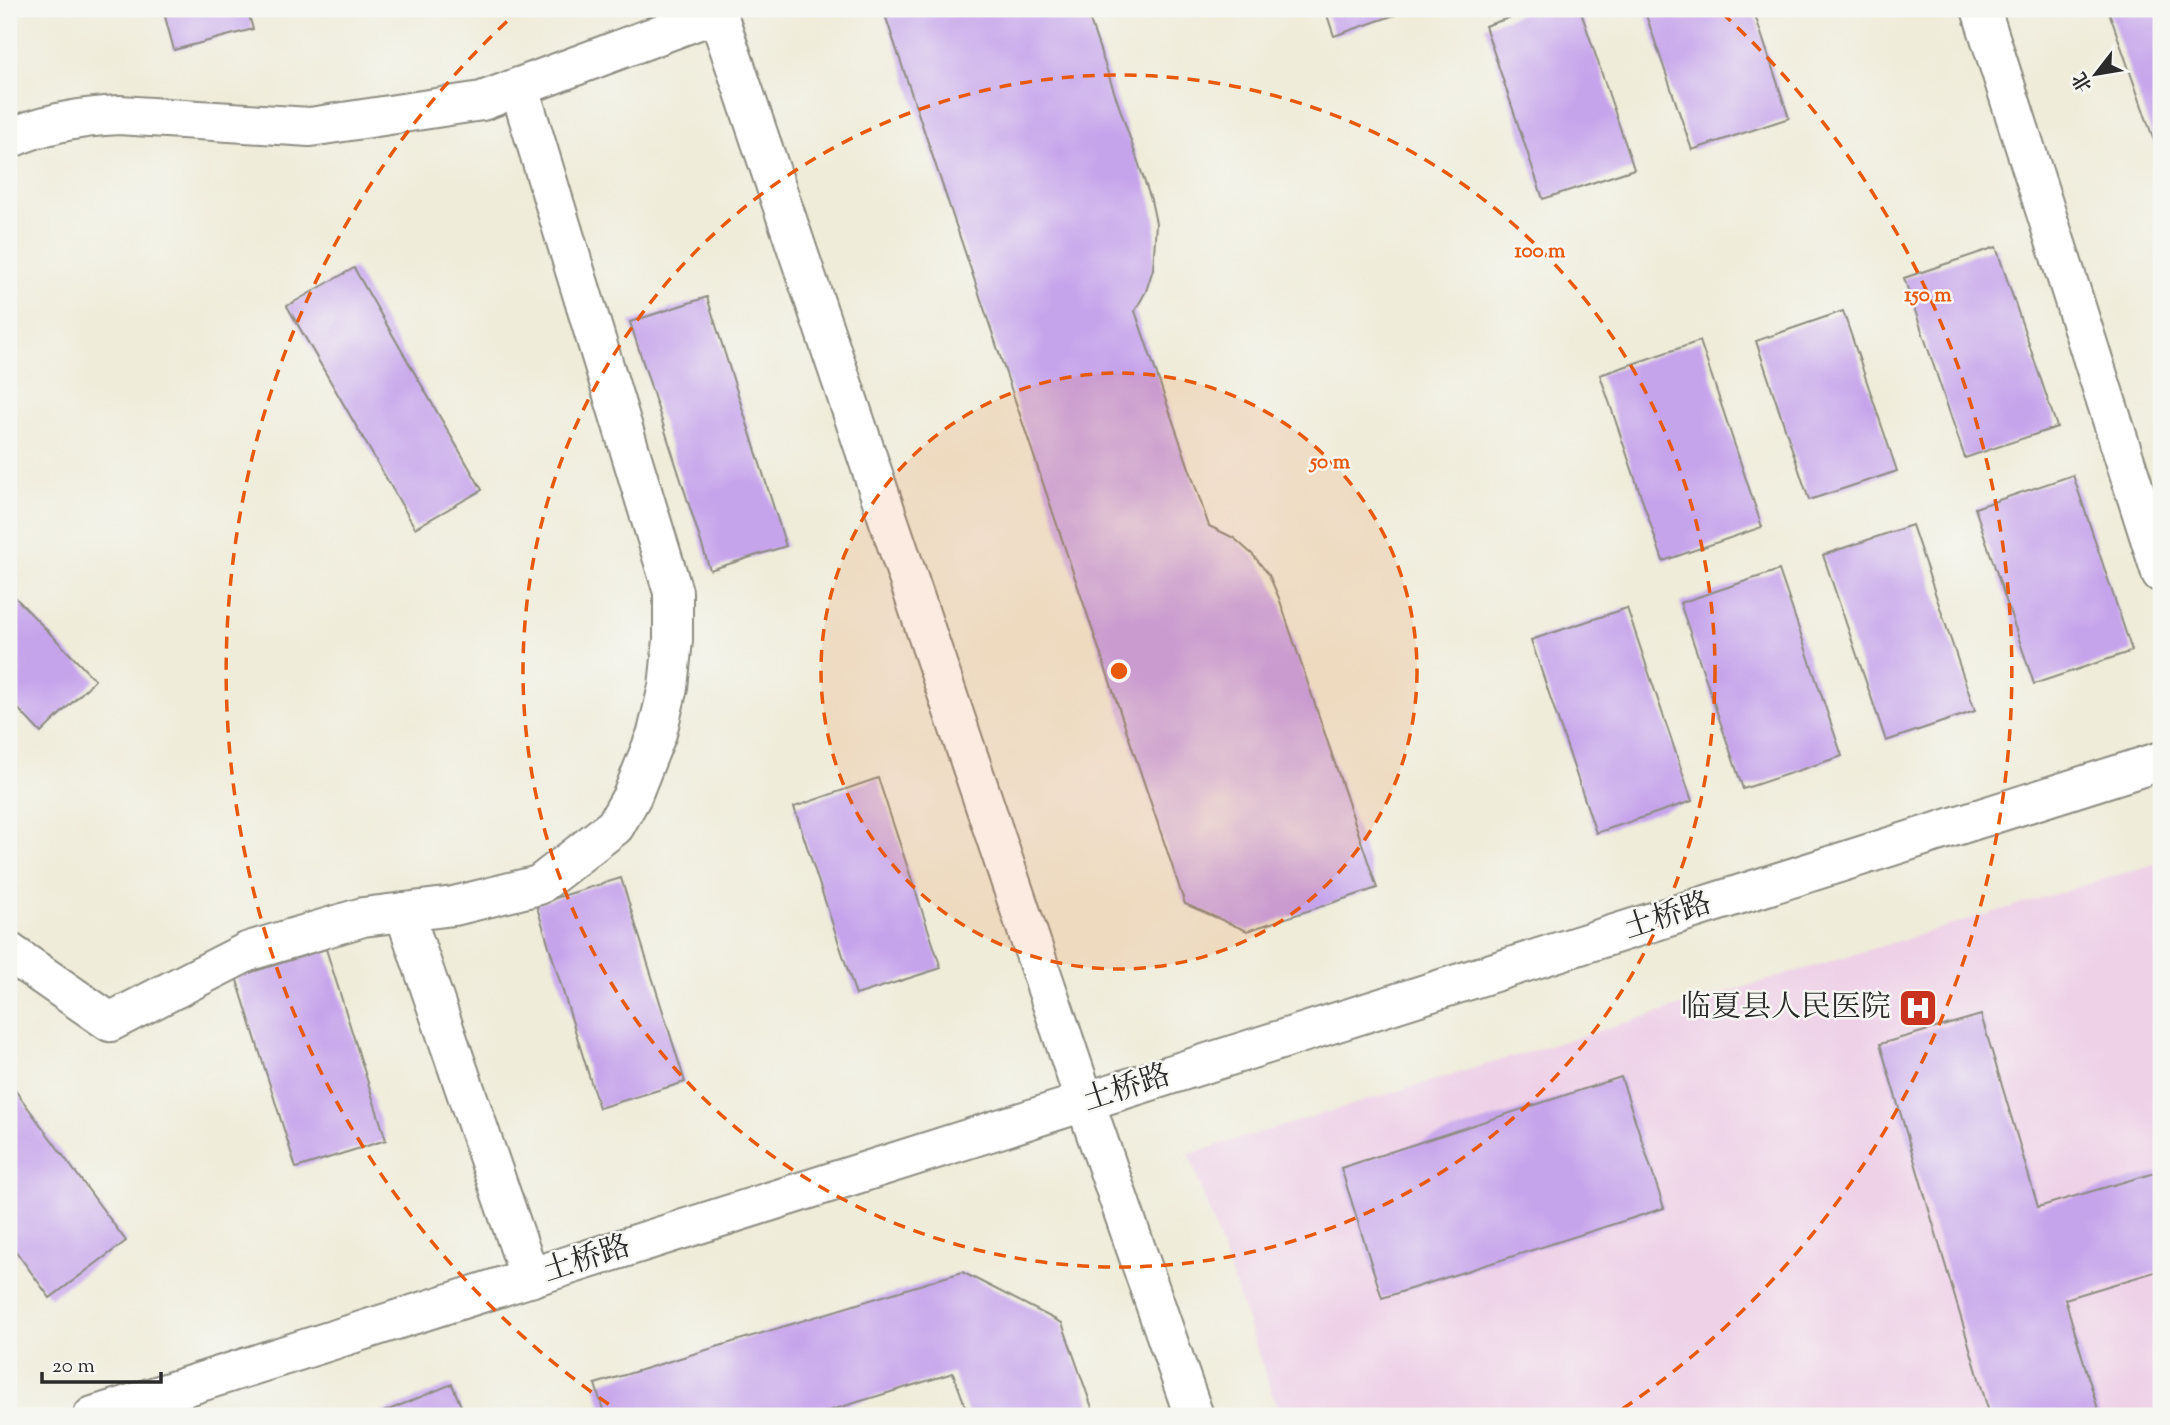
<svg xmlns="http://www.w3.org/2000/svg" width="2170" height="1425" font-family="'Sorts Mill Goudy','Noto Serif SC',serif">
<style>
.built{fill:#eed0e7}
.building{fill:#c6a4eb}
.lines{fill:none;stroke-linecap:round;stroke-linejoin:round}
.minor-casing{stroke:#8d8c82;stroke-width:42}
.minor{stroke:#fff;stroke-width:38}
.ring{fill:none;stroke:#e8590c;stroke-width:3.5;stroke-dasharray:12 9}
.labels{text-anchor:middle;dominant-baseline:central;stroke-width:5;stroke-linejoin:round;paint-order:stroke}
.street-label{font-size:30px;fill:#2b2b2b;stroke:#f6f6f2}
.poi-label{font-size:30px;fill:#2b2b2b;stroke:#f6f6f2;text-anchor:end}
.centre{fill:#e8590c;stroke:#f6f6f2;stroke-width:3.5}
.ring-label{font-size:21px;text-anchor:middle;font-weight:bold;fill:#e8590c;stroke:#f6f6f2;stroke-width:5;stroke-linejoin:round;paint-order:stroke}
</style>
<rect width="100%" height="100%" fill="#f6f6f2"/>
<filter id="ink" filterUnits="userSpaceOnUse"><feTurbulence type="fractalNoise" baseFrequency=".0143" numOctaves="2"/><feDisplacementMap in="SourceGraphic" scale="14" xChannelSelector="R" yChannelSelector="G"/><feConvolveMatrix kernelMatrix="1 2 1 2 8 2 1 2 1" color-interpolation-filters="sRGB"/></filter>
<filter id="wash" filterUnits="userSpaceOnUse"><feTurbulence type="fractalNoise" baseFrequency=".00686" numOctaves="4" result="noise"/><feDisplacementMap in="SourceGraphic" scale="28" xChannelSelector="R" yChannelSelector="G"/><feGaussianBlur stdDeviation="1.57" result="paint"/><feColorMatrix in="noise" values="0 0 0 0 0 0 0 0 0 0 0 0 0 0 0 0 0 1.4 0 .05"/><feComposite in="paint" operator="in"/></filter>
<g filter="url(#wash)">
<rect width="100%" height="100%" fill="#efecd9"/>
<polygon class="built" points="2161,862 2161,1416 1280,1416 1189,1154"/>
<g id="blocks">
<g class="building">
<polygon points="163,9 247,9 253,29 174,50"/>
<polygon points="883,9 1086,9 1151,200 1156,223 1153,269 1146,291 1135,311 1209,526 1234,538 1253,555 1269,575 1279,598 1377,888 1247,931 1185,904"/>
<polygon points="1325,9 1412,9 1334,36"/>
<polygon points="1535,9 1580,9 1634,169 1543,199 1485,26"/>
<polygon points="1644,9 1753,9 1789,118 1692,150"/>
<polygon points="2108,9 2161,9 2161,161"/>
<polygon points="1996,247 2057,427 1965,458 1904,278"/>
<polygon points="354,268 482,490 415,528 287,306"/>
<polygon points="707,297 786,546 710,570 630,322"/>
<polygon points="1843,311 1897,471 1809,500 1756,341"/>
<polygon points="1700,341 1762,527 1663,561 1600,375"/>
<polygon points="2073,475 2132,651 2034,684 1975,508"/>
<polygon points="1912,525 1975,711 1886,741 1823,555"/>
<polygon points="1779,570 1842,756 1743,789 1680,603"/>
<polygon points="9,591 95,680 41,733 9,699"/>
<polygon points="1627,608 1692,801 1596,833 1531,640"/>
<polygon points="878,778 941,968 856,995 794,807"/>
<polygon points="621,878 685,1082 599,1108 536,904"/>
<polygon points="326,949 386,1140 296,1168 236,977"/>
<polygon points="1981,1015 2038,1207 2161,1171 2161,1270 2065,1299 2100,1416 1990,1416 1880,1044"/>
<polygon points="1621,1077 1664,1208 1382,1298 1341,1168"/>
<polygon points="9,1082 126,1241 50,1298 9,1242"/>
<polygon points="962,1272 1062,1323 1095,1416 969,1416 953,1373 812,1416 605,1416 595,1384"/>
<polygon points="452,1384 465,1416 374,1416"/>
</g>
</g>
</g>
<g filter="url(#ink)">
<use href="#blocks" fill-opacity="0" stroke="#8d8c82" stroke-width="2"/>
<g class="lines">
<g class="minor-casing">
<g id="minor">
<polyline points="716,9 1085,1102 1194,1416"/>
<polyline points="1981,9 2161,573"/>
<path d="M 9,139 C 44,123 80,117 119,115 L 310,127 L 482,101 L 717,13"/>
<polyline points="404,912 530,1278"/>
<polyline points="9,952 110,1022 249,951 363,917 454,906 539,885 615,826 632,796 657,733 668,687 673,640 673,592 519,87"/>
<polyline points="93,1416 2161,761"/>
</g>
</g>
<use href="#minor" class="minor"/>
</g>
</g>
<circle cx="1119" cy="671" r="298" fill="#e8590c" fill-opacity=".12"/>
<g class="ring">
<circle cx="1119" cy="671" r="298"/>
<circle cx="1119" cy="671" r="596"/>
<path d="M626 1416A893 893 0 0 1 516 13M1722 13A893 893 0 0 1 1612 1416"/>
</g>
<defs>
<g id="hospital-square" transform="scale(2.0125)"><rect x="-9" y="-9" width="18" height="18" rx="4" fill="#c8321e" stroke="#f6f6f2"/><path d="M-5-5h3v3.5h4V-5h3V5h-3V1.5h-4V5h-3Z" fill="#fff"/></g>
</defs>
<g fill-rule="evenodd">
<use href="#hospital-square" x="1918" y="1008"/>
</g>
<g class="labels">
<g class="street-label">
<text transform="translate(1668 917) rotate(-18)">土桥路</text>
<text transform="translate(1127 1089) rotate(-18)">土桥路</text>
<text transform="translate(587 1260) rotate(-18)">土桥路</text>
</g>
<g class="poi-label">
<text x="1891" y="1008">临夏县人民医院</text>
</g>
</g>
<circle cx="1119" cy="671" r="10" class="centre"/>
<g class="ring-label">
<text x="1540" y="257">100 m</text>
<text x="1928" y="301">150 m</text>
<text x="1330" y="468">50 m</text>
</g>
<rect width="2170" height="1425" fill="none" stroke="#f6f6f2" stroke-width="35"/>
<g transform="translate(2096 74) rotate(239)" stroke="#f6f6f2" stroke-width="5" paint-order="stroke">
<path d="M0-5L12 26L0 18L-12 26Z" fill="#2b2b2b"/>
<text y="-10" font-size="19" font-weight="bold" text-anchor="middle" fill="#2b2b2b">北</text>
</g>
<path d="M42 1372v10h119v-10" fill="none" stroke="#2b2b2b" stroke-width="3.5"/>
<text x="52" y="1372" font-size="21" fill="#2b2b2b" stroke="#f6f6f2" stroke-width="5" paint-order="stroke">20 m</text>
</svg>
